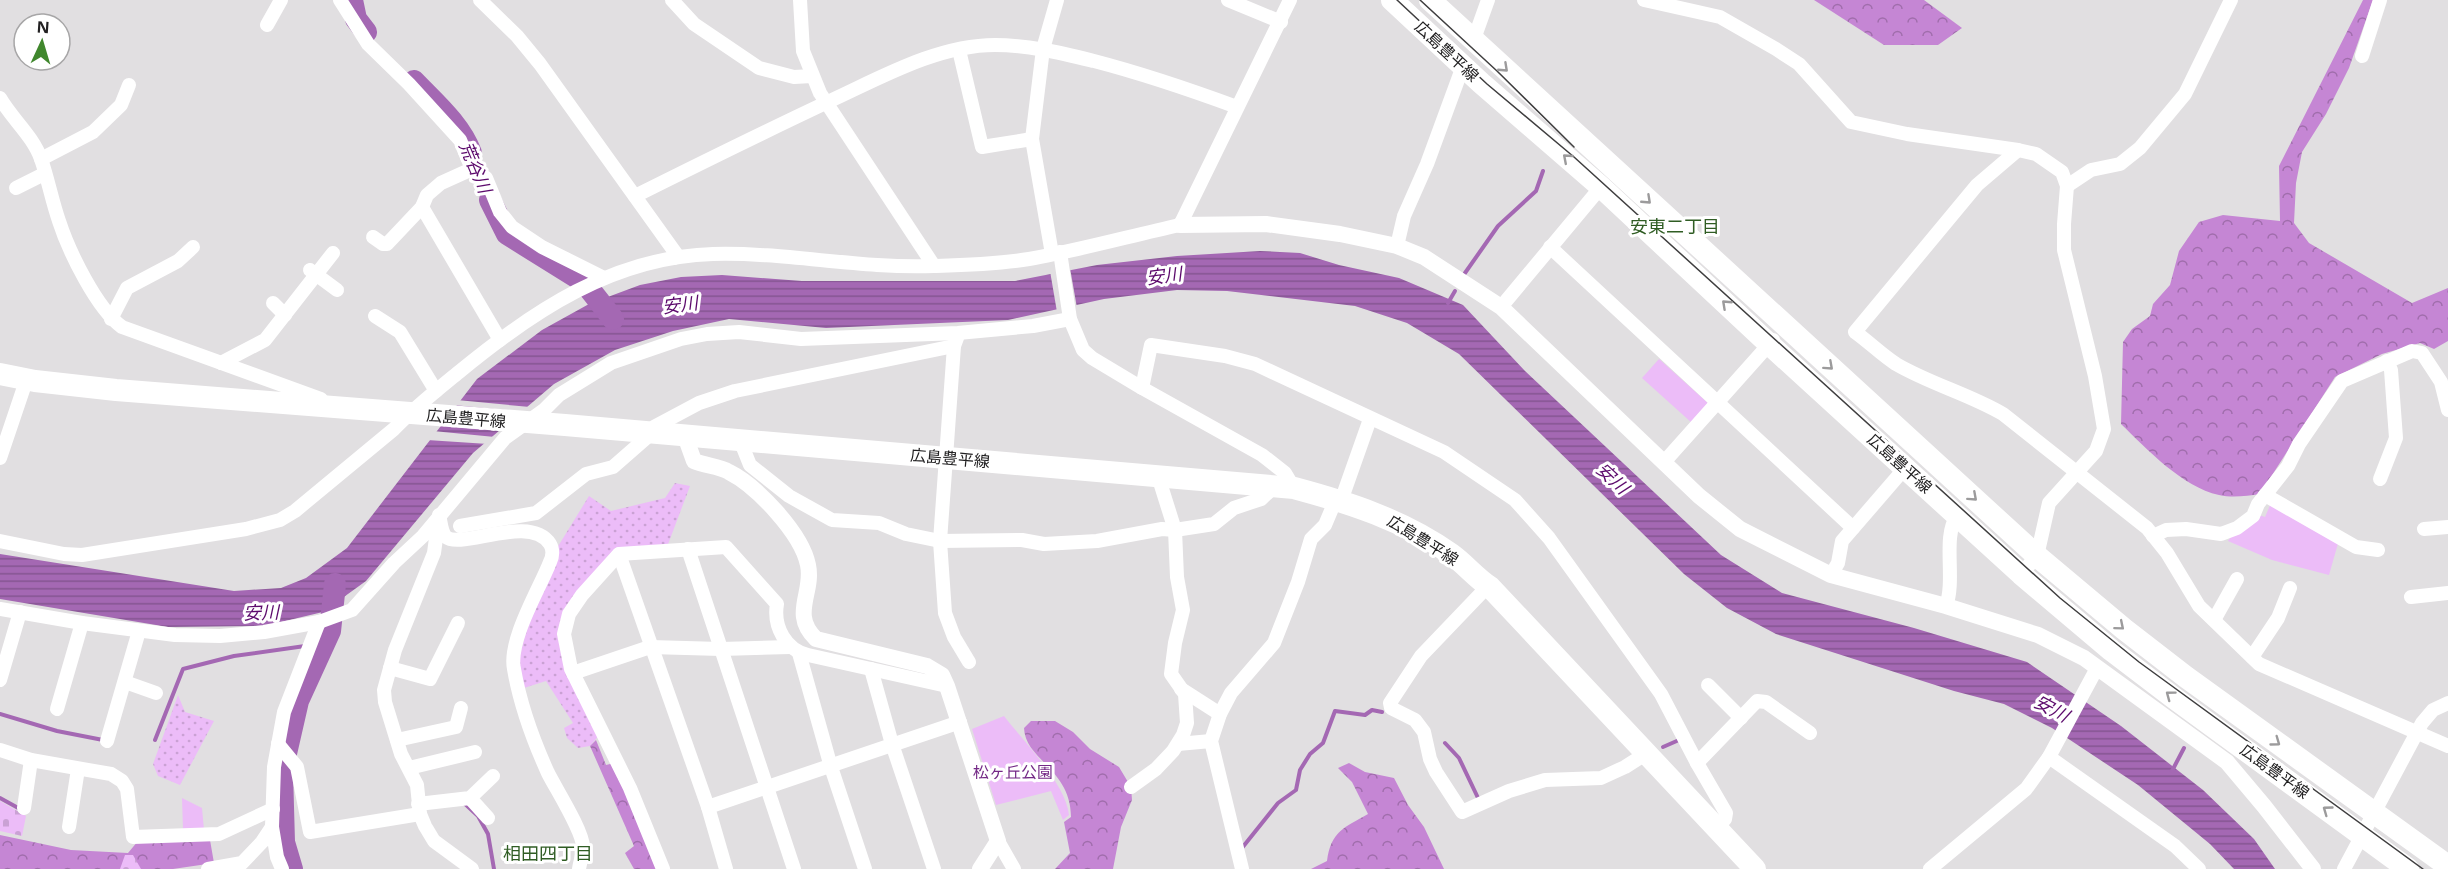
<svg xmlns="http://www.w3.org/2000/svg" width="2448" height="869" font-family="'Open Sans','Noto Sans JP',sans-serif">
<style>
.grass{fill:url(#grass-dots)}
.forest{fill:url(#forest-crowns)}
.cemetery{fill:url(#cemetery-stones)}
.park{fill:#ecbcf8}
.water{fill:url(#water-rules)}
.pier{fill:#e1dfe1}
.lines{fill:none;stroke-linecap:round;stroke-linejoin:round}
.stream{stroke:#a468b3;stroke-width:4}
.river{stroke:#a468b3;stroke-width:22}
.minor{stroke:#fff;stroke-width:14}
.tertiary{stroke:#fff;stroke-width:16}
.primary{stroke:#fff;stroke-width:22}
.tram{stroke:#3f3e3f;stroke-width:1.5}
.oneway{stroke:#9c9b9c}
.labels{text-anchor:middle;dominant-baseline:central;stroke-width:6;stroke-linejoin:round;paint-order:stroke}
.street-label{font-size:16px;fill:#222122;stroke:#fff}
.park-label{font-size:16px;fill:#742986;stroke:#fff}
.water-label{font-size:18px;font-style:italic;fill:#5c0a6c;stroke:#fff}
.neighbourhood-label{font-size:18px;fill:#305d24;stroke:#fff}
</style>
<defs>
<pattern id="grass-dots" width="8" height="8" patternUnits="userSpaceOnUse" patternTransform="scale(1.5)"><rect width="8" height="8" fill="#ecbcf8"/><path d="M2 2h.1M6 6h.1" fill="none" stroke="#caa1d4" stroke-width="1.8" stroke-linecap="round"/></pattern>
<pattern id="forest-crowns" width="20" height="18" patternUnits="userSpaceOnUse" patternTransform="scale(1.5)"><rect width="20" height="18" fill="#c586d4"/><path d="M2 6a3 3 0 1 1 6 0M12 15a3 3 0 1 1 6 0" fill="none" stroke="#a06dac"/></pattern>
<pattern id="cemetery-stones" width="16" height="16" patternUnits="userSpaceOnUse" patternTransform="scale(1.5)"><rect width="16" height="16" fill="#ecbcf8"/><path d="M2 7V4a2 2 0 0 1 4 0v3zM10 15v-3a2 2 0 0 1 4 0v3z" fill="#caa1d4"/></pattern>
<pattern id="water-rules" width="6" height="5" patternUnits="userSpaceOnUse" patternTransform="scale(1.5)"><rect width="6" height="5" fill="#a468b3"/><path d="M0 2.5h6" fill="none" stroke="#855591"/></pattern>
</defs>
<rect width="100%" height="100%" fill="#e1dfe1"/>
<g class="grass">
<polygon points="675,483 690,486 667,547 619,554 582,595 564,634 600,734 590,746 578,748 567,738 564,728 573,723 546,681 524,688 519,660 532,605 557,548 589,496 611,511 665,498"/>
<polygon points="178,695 185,712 214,721 180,785 158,776 153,764"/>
</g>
<g class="forest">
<polygon points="1814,0 1924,0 1962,28 1938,45 1884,45"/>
<path d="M 2363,0 L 2373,0 L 2349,68 L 2326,114 L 2302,152 L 2296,183 L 2294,223 L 2309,243 L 2412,303 L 2448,288 L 2448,341 L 2434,349 L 2420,343 L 2382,354 L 2335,377 L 2260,494 C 2247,496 2232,498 2219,495 C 2182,487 2147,449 2121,424 L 2123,342 L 2132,329 L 2150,316 L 2153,304 L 2170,285 L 2179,251 L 2199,222 L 2223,215 L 2280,221 L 2279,166 Z"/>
<path d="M 1031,721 L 1055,721 L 1073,732 L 1090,749 L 1119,767 L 1131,787 L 1132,800 L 1121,827 L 1113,869 L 1055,869 L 1070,853 L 1064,822 L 1071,817 C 1071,769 1025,760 1024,728 Z"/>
<polygon points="596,740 606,765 614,763 661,869 634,869 625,853 634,846 590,746"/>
<path d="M 1349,763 L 1365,772 L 1394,778 L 1408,805 L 1424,827 L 1444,869 L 1311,869 L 1327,861 C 1331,831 1344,828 1368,814 L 1352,782 L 1338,768 Z"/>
<polygon points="0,835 71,850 128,853 138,841 210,840 214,863 173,869 0,869"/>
</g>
<g class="cemetery">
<polygon points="0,801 26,816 22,836 0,831"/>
<polygon points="125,855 133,855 141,869 120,869"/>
</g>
<g class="park">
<polygon points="1659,359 1709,404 1692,423 1642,378"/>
<polygon points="2271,503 2339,540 2329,575 2272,560 2228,541 2232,535 2259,515 2265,517"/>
<path d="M 1004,716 C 1024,742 1066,784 1069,815 L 1063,820 L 1051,791 L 996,805 L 972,729 Z"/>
<polygon points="182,798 202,808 204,830 183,829"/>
</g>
<polygon class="water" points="1260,251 1300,253 1339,265 1399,278 1463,305 1525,371 1721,555 1782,593 1914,628 2027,662 2121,726 2203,790 2254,839 2275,869 2234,869 2210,844 2138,785 2052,728 2004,704 1954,691 1776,634 1727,608 1684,574 1459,354 1407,323 1355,306 1227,291 1177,290 1104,299 1008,320 826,328 729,319 673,331 615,350 554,384 473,453 366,581 323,612 264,626 168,627 0,599 0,554 234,591 281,588 306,578 347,548 477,379 542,330 589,304 640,285 681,277 722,275 802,281 1015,281 1097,265 1177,256"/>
<g class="pier">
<polygon points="1070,268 1077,308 1057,312 1050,271"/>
<polygon points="457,400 530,407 525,412 453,405"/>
<polygon points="433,431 495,437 488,444 427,440"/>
</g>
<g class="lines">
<g class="stream">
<polyline points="1465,273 1498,226 1536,191 1543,171"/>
<polyline points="1448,303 1455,291"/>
<polyline points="315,644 323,643"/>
<polyline points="0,714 57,731 103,740"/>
<polyline points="155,740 183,669 234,656 305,646"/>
<polyline points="1445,743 1459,758 1479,800"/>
<polyline points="1663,747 1679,740"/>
<polyline points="2172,771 2184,748"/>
<polyline points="0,798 20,809"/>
<polyline points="463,802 478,816 488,834 494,869"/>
<polyline points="1242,848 1278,803 1296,790 1300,770 1310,754 1323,743 1335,711 1365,715 1372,710 1382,712"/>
</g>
<g class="river">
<polyline points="352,0 356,19 366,32"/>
<path d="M 414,81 C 435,103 460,124 471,153"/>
<polyline points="490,200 507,234 584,282 613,319"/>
<polyline points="292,869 284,842 282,771 298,701 330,631 335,584"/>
</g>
<g class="minor">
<polyline points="340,0 368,44 409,84 460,140 472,169 486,178 500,212 512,227 542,247 602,277"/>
<polyline points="480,0 517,36 540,64 677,255 674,258"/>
<polyline points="672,0 694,24 759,68 794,77 812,76"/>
<polyline points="800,0 803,51 820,93 934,266"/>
<polyline points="1228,0 1281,22"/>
<polyline points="1644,0 1720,17 1776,49 1799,64 1851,122 1907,134 2018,150 2036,154 2062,172 2067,186 2064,224 2064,250 2095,376 2104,429 2096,451 2049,503 2037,556 2021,574"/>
<polyline points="267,25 281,0"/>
<polyline points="1474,39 1488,0"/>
<polyline points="959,50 982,147 1032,139"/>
<polyline points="2362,56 2380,0"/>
<path d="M 0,98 C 12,119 33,136 41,159 C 48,179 52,201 59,221 C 69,252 97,309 122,327 L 321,399"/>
<path d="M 2018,150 L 1977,185 L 1855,332 C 1869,342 1882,355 1896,364 C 1930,384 1969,394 2003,414 L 2147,528 L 2167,553 L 2199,606 L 2259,664 L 2448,746"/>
<polyline points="41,159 93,132 121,105 129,85"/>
<polyline points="2067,186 2091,170 2120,164 2140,148 2185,94 2231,0"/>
<polyline points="16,188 44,174"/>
<path d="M 635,196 C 701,163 766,131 832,100 C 882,77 938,45 995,45 C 1029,45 1061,53 1094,61 C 1144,74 1188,89 1237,107"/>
<polyline points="422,207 500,340"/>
<polyline points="373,237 383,244 387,244 422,207 427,195 441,183 472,169"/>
<polyline points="1397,246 1404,216 1427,164 1463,66"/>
<polyline points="1550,247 1853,528"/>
<polyline points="1060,252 1070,319 1083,350 1092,358 1142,388 1262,455 1285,473 1294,488"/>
<polyline points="1052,254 1032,139 1043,49 1057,0"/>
<polyline points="310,270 337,290"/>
<polyline points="273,303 285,315"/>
<polyline points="1501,307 1601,187"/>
<polyline points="375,316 400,332 436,391"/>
<polyline points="111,319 127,288 178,261 193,247"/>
<polyline points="957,338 954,346 940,541 945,613 954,637 969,662"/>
<polyline points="221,363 265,340 333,253"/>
<polyline points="1142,388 1151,345 1225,356 1255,364 1444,452 1515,500 1549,538 1661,694 1697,763 1726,813 1725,819 1716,828"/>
<polyline points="740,440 750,465 789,496 832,520 879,523 906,534 940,541 1022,540 1044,544 1097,541 1162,529 1175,530 1214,524 1234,508 1261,499 1275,486"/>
<polyline points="0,458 24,387"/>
<polyline points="1665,461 1773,340"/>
<polyline points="2380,479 2396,438 2391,370 2387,361"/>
<polyline points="2265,495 2356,547 2378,550"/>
<polyline points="1341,501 1370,419"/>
<path d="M 439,515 C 441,522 441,532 446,537 C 461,550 530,513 550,544 C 553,549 553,556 550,562 C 540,588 508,640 514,669 C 520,704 533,740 548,773 C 556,789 583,831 583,847 C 583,854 580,862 579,869"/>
<polyline points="438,523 434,553 395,650 384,690 385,702 401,754 417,785 420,814 425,826 434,841 472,869"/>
<polyline points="460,526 536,513 586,474 613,467 653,432 654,427 699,403 735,391 954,346"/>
<polyline points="2424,529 2448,527"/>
<polyline points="2153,536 2166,530 2186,529 2221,534 2237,528 2253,516 2258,504 2288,466 2299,444 2342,381 2412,351 2422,353 2441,382 2448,410"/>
<path d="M 0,541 L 64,554 L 82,555 L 246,529 L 280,520 L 295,511 L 394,429 C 414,408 437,390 459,372 C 533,311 613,257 713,254 C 787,252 860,269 934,266 C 965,265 999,264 1029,259 C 1080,250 1130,236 1180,225 L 1290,0"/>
<polyline points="688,549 794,869"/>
<polyline points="619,554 708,807 726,869"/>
<polyline points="1831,575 1838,563 1842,541 1905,468"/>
<polyline points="1488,586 1421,656 1390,703 1391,708 1415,720 1424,732 1430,759 1436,772 1462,812 1509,791 1545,780 1601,778 1625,767 1647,753"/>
<polyline points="2411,597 2448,593"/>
<path d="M 1946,606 C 1956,579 1942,537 1957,516"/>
<polyline points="0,609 82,623 175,635 220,636 264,632 319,622 352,610 394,563 423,536 505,438 544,410 559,395 611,363 681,339 707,334 739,332 801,339 958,333 1033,326 1070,319"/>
<polyline points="2214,620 2237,579"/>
<polyline points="799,653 831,767 865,869"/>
<polyline points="2252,657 2278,618 2290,588"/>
<polyline points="390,668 430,679 458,623"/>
<polyline points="871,669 892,744 934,869"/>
<polyline points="573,673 650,647 721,649 790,647"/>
<polyline points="0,680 20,612"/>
<polyline points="125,682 156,693"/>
<polyline points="1708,685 1741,718"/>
<polyline points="1181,689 1220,714"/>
<polyline points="57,709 82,623"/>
<polyline points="397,740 456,727 461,708"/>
<polyline points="107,741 139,631"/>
<polyline points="278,744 297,767 310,832 420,814"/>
<polyline points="1178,744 1211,741"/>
<polyline points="0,750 31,760 111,774 122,781 127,789 133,837 219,834 273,809"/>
<polyline points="2049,757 2175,846 2199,869"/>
<polyline points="1697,763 1757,701 1766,702 1810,733"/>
<polyline points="409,768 475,752"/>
<polyline points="1131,787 1156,769 1173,751 1183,735 1187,723 1185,694 1171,674 1175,643 1183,610 1177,577 1175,530 1158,476"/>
<polyline points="470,798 488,818"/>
<polyline points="418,804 470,798 493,776"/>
<polyline points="708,807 960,722"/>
<polyline points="24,808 31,760"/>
<polyline points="69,827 78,769"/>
<polyline points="998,841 1014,869"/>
<polyline points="208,869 242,863 262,842 272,827"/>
<polyline points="282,869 277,857 272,827 274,767 284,712 319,622"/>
<path d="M 663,869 L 630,788 L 571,669 L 564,634 L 569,614 L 582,595 L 619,554 L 726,547 L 777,604 C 773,627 786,650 808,655 L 947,686"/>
<polyline points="1242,869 1211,741 1220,714 1231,693 1274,643 1298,582 1311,539 1325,525 1336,499"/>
<polyline points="1930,869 2026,789 2049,757 2097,668"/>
<polyline points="2344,869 2422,723 2433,710 2448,703"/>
</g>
<g class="tertiary">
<polyline points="1180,225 1266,224 1340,234 1397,246 1424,257 1501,307 1699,496 1740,529 1831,575 1946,606 2038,635 2084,658 2227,762 2264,806 2313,869"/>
<path d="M 685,436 L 694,461 C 706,466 719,466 729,472 C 757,486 802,534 808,565 C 814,593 790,614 816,639 L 927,666 L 942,675 L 947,686 L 998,841 L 980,869"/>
</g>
<g class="primary">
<polyline points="1392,0 1481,83 1601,187 1769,344 2021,574 2111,650 2174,698 2408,869"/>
<polyline points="1430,0 2037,556 2124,629 2186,677 2448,866"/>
<path d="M 0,374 L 35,381 L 116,390 L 565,425 L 1294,488 C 1350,503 1403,520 1451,554 C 1465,564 1476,578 1490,587 L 1755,869"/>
</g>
<g class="tram">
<polyline points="1397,0 1487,84 1574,157 2060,598 2139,662 2423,869"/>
<polyline points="1420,0 1497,71 1574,147"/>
</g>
</g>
<defs><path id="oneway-chevron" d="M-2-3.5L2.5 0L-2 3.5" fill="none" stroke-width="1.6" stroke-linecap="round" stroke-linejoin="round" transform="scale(1.5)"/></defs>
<g class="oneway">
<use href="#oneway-chevron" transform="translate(1504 68) rotate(43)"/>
<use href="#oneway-chevron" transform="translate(1567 158) rotate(-139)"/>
<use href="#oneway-chevron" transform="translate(1647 200) rotate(43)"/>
<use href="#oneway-chevron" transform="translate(1726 304) rotate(-137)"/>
<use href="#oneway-chevron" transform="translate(1829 366) rotate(42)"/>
<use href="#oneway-chevron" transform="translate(1973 497) rotate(42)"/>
<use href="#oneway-chevron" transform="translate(2120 626) rotate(40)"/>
<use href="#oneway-chevron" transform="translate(2170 695) rotate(-143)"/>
<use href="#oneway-chevron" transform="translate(2276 742) rotate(36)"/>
<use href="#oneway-chevron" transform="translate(2327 810) rotate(-144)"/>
</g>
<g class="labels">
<g class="street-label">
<text transform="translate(1447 51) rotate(43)">広島豊平線</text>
<text transform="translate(466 418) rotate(5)">広島豊平線</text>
<text transform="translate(950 458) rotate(5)">広島豊平線</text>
<text transform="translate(1900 463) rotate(42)">広島豊平線</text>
<text transform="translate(1423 540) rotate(32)">広島豊平線</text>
<text transform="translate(2275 771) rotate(36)">広島豊平線</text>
</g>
<g class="park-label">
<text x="1013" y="772">松ヶ丘公園</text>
</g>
<g class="water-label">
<text transform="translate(476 167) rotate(67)">荒谷川</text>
<text transform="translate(1164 275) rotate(-7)">安川</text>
<text transform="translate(680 304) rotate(-7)">安川</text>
<text transform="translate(1613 478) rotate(43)">安川</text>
<text transform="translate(261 612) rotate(-2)">安川</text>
<text transform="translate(2052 708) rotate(28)">安川</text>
</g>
<g class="neighbourhood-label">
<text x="1675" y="226">安東二丁目</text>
<text x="548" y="853">相田四丁目</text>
</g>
</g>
<g transform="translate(42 42) rotate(4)"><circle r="28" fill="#ffffff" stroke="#a7a6a7" stroke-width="1.5"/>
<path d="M0-4.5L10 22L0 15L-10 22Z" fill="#40872d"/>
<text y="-9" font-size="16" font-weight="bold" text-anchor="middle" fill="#222122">N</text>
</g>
</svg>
